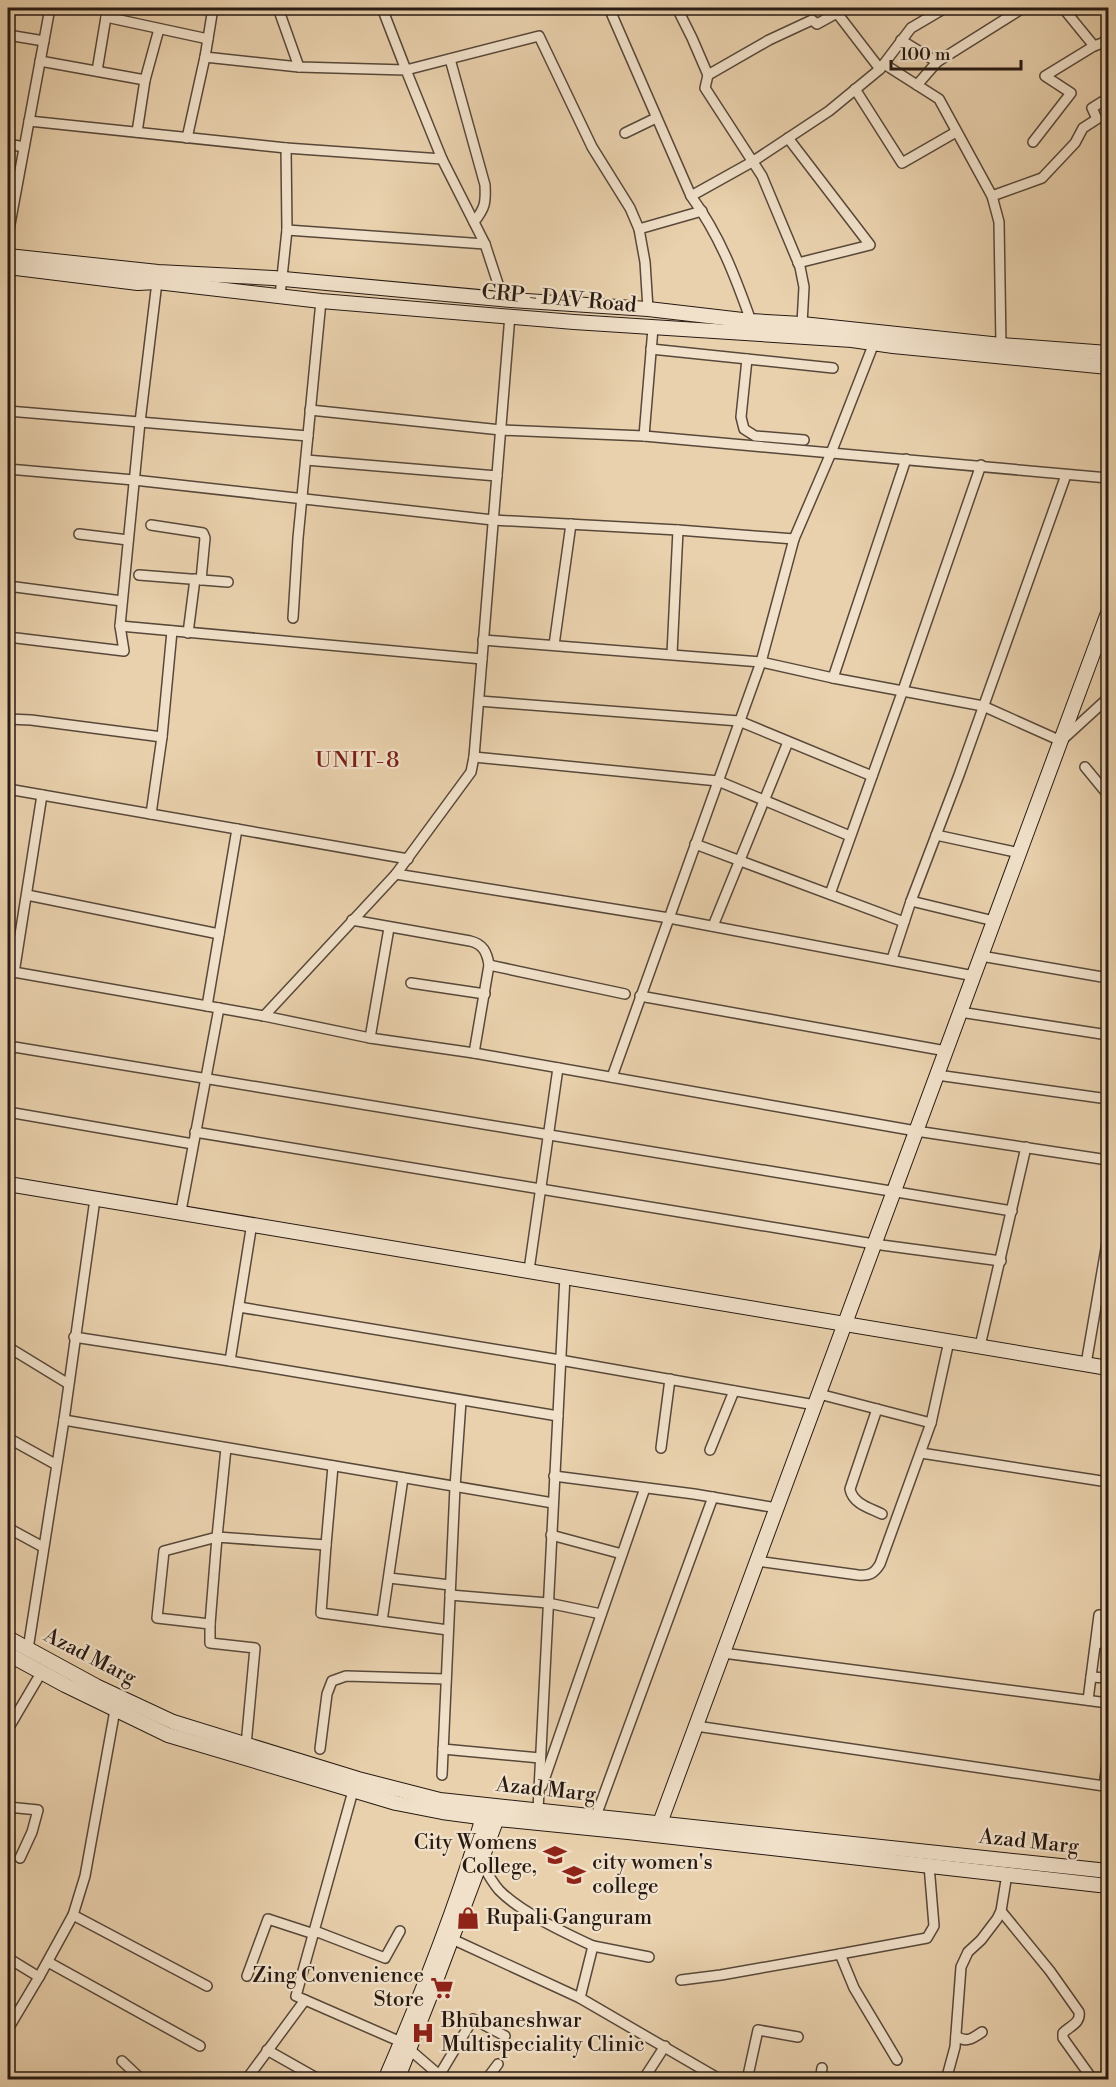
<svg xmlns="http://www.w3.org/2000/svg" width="1116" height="2087" font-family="'Libre Bodoni',serif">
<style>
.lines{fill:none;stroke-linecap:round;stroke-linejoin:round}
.street-casing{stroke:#58483a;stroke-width:12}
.secondary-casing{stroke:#271a13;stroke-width:16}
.street{stroke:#f1e1ca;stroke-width:9}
.secondary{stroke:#f1e1ca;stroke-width:14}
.labels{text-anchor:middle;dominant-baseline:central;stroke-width:4.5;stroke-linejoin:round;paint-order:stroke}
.street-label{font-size:21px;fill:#271a13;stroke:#f1e1ca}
.poi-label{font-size:21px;fill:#271a13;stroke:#f1e1ca;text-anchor:start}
.neighbourhood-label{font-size:22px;letter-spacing:1.5px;fill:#7a1f14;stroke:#f1e1ca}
</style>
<rect width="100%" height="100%" fill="#e9d1ad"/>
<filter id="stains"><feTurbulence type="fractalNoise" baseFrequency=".00333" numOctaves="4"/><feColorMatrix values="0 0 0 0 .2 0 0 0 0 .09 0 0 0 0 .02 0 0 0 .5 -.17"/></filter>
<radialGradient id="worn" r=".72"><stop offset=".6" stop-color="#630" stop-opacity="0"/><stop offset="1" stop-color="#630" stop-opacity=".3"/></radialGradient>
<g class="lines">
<g class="street-casing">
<g id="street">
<polyline points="107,8 106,17 208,39"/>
<polyline points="213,8 205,57 299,67 406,70 442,159 286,148"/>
<polyline points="278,8 299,67"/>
<polyline points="382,8 406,70 539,36 592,147 630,208 639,229 645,262 648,309"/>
<path d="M 609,8 L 691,196 C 720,236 735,276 751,321"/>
<polyline points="677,8 692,38 708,75 705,88 762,176 800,267 804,287 802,324"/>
<polyline points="1063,8 1094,46 1108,41"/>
<polyline points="8,35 44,41"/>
<polyline points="901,40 937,62 1023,8"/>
<path d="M 450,59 L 485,185 C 486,203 485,208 474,222"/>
<polyline points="40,61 145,80 137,132"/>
<polyline points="884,64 939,99 992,196 999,222 1001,345"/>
<polyline points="97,71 106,17"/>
<polyline points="708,75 769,40 812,20 817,24 837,13 880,69"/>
<polyline points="145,80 159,29"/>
<polyline points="917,85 937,62"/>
<polyline points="855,89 902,163 956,132"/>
<polyline points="29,121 286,148 287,230 280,296"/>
<polyline points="625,133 656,118"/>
<polyline points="187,138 205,57"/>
<polyline points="788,138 870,245 798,263"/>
<polyline points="1033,142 1071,93 1045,76 1094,46"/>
<polyline points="8,144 24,147"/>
<polyline points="442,159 485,244 503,299"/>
<polyline points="691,196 752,162 829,111 880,69 911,28 945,8"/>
<polyline points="992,196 1042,178 1075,143 1083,128 1097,119 1092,108 1108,98"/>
<polyline points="1108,209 1108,210"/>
<polyline points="639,229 702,211"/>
<polyline points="287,230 485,244"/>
<polyline points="8,235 50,8"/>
<polyline points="651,349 833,368"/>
<polyline points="747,359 741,417 744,429 755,436 804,440"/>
<polyline points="310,410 501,430 644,436 1108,478"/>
<polyline points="8,411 308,436"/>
<polyline points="644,436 653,328"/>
<polyline points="306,460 497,476"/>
<polyline points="8,469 134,480 493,520 678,530 794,539"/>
<polyline points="151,525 203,533 205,538 201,580"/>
<polyline points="79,534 128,540"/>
<polyline points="139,575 228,582"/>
<polyline points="8,586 122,601"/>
<polyline points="293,618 298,538 321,301"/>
<polyline points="120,626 482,659"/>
<polyline points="188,633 195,579"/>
<polyline points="8,637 124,651 120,626 140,422 157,282"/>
<polyline points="483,640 761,662 833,678 983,706 1061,741 1108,698"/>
<polyline points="554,645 571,524"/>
<polyline points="672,654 678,530"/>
<polyline points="833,678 906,459"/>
<polyline points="479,701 739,721 872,776"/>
<polyline points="8,719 31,720 162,737"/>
<polyline points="474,757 718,781 850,836"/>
<polyline points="1085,767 1108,795"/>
<polyline points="8,789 408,859"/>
<polyline points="151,814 162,737 172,631"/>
<polyline points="936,835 1020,853"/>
<polyline points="695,844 904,922"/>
<polyline points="396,874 669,918 974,976"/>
<polyline points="830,894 903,690 981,465"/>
<polyline points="27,895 219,934"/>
<polyline points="911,901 994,921"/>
<path d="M 352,920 L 470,941 C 483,944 487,952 489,965 L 474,1053"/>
<polyline points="713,926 788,742"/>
<polyline points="981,956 1108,978"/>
<polyline points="892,959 911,901 959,775 1066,475"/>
<polyline points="489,965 625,994"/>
<polyline points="8,971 264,1016 370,1038 474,1053 916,1131 1108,1160"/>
<polyline points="14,973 42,795"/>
<polyline points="411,983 485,994"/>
<polyline points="640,996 946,1051"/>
<polyline points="207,1006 237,829"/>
<polyline points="960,1012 1108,1035"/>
<polyline points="264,1016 396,874 471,772 474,757 510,315"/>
<polyline points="370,1038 389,928"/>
<polyline points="8,1046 1012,1211"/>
<polyline points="937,1075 1108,1099"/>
<polyline points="612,1077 761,662 794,539 831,453 874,343"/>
<polyline points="8,1112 193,1144"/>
<polyline points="195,1132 874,1244 1001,1261"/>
<polyline points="181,1211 219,1008"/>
<polyline points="529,1270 558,1068"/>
<polyline points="239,1307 560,1360 815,1405"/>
<polyline points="74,1337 230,1361 558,1416"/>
<polyline points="980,1346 1026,1147"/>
<polyline points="8,1347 67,1383"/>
<polyline points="230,1361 252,1223"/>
<polyline points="1086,1364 1108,1237"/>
<polyline points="819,1394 931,1423"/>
<path d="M 877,1409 L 850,1489 C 853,1504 870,1508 882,1514"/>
<polyline points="64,1420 553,1503"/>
<polyline points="8,1438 55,1464"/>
<polyline points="226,1448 217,1537 164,1551 157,1618 210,1624 210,1643 255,1648 246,1745"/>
<polyline points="661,1448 670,1379"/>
<polyline points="710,1450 734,1391"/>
<polyline points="921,1453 1108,1482"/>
<polyline points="554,1476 694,1494 777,1508"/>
<polyline points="8,1528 43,1547"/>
<polyline points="551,1535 622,1554"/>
<polyline points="326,1545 321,1613 448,1630"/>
<path d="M 757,1561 L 858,1575 C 869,1576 874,1574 880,1564 L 931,1423 L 949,1341"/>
<polyline points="389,1578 450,1585"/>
<polyline points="450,1595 548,1603 601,1614"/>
<polyline points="382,1621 403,1478"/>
<polyline points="210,1624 217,1537 326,1545 333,1466"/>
<polyline points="1096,1643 1108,1644"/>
<polyline points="28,1649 64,1420 95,1199"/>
<polyline points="723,1653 1108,1703"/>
<polyline points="1091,1677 1108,1678"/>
<polyline points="1088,1700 1099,1615 1108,1616"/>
<polyline points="696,1726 1104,1786 1108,1757"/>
<polyline points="8,1729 41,1673"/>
<polyline points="320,1749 327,1694 332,1681 346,1676 446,1679"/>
<polyline points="443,1749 540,1758"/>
<polyline points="442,1775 455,1487 461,1401"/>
<polyline points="542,1786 645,1488"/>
<polyline points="353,1791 296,1996 401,2042"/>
<polyline points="8,1807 38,1810 32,1832 20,1858"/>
<polyline points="538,1810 565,1276"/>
<polyline points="596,1816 713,1497"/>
<path d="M 481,1862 C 486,1871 492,1882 499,1890 C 520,1912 565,1933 593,1946 L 580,1998 L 721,2080"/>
<path d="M 1001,1911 L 1050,1971 L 1079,2012 C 1081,2023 1070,2026 1063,2033 L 1063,2038 L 1093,2080"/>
<polyline points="73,1915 207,1986"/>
<polyline points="315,1931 385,1958 400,1931"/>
<polyline points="452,1939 580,1998"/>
<polyline points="593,1946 649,1957"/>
<polyline points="8,1958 39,1977 11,2024"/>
<polyline points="48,1962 200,2046"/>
<polyline points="247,1976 268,1919 314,1934"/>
<polyline points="39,1977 73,1915 85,1876 115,1710"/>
<polyline points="681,1980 721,1975 840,1954"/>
<path d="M 956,2036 C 966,2043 972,2039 982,2032"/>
<polyline points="409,2049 445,2080"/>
<polyline points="267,2050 320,2080"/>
<polyline points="897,2060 854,1988 840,1954 927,1938 934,1926 929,1865"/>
<polyline points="122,2061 142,2080"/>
<polyline points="440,2074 473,2019 505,2036"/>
<polyline points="246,2080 305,2000"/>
<polyline points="486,2080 498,2064"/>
<polyline points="643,2080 665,2046"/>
<polyline points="747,2080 758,2030 798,2037"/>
<polyline points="820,2080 822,2068"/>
<polyline points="946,2080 955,2047 961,1967 968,1952 981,1940 997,1919 1001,1911 1007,1874"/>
</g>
</g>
<g class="secondary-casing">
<g id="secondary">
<polyline points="8,256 158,272 273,278 511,300 648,309 751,321 802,324 1001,345 1108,353"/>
<polyline points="8,267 138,283 157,282 321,301 574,322 852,340 893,346 1108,367"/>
<polyline points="8,1184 1108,1368"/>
<polyline points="8,1638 96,1686 173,1722 358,1779 440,1800 1108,1871"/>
<polyline points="8,1654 65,1685 168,1735 396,1803 442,1812 487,1818 628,1832 1108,1886"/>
<polyline points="660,1823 1108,613"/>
<path d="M 385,2080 C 423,1992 459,1902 485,1810"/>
<polyline points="397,2080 432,1991 499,1813"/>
</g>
</g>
<use href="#street" class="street"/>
<use href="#secondary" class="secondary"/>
</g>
<defs>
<g id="university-bare" transform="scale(1.8)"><path d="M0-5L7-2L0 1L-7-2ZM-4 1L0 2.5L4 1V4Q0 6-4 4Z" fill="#8f2418" stroke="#f1e1ca" stroke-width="2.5" paint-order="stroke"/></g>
<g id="shop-bare" transform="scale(1.8)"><path d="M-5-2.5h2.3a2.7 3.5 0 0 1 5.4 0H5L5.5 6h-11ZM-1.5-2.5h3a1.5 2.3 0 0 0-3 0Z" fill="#8f2418" stroke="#f1e1ca" stroke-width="2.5" paint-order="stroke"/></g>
<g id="supermarket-bare" transform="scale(1.8)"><path d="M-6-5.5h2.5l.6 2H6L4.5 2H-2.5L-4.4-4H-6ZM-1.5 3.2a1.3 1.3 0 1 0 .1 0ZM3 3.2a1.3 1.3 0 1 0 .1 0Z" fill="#8f2418" stroke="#f1e1ca" stroke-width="2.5" paint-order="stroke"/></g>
<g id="hospital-bare" transform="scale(1.8)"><path d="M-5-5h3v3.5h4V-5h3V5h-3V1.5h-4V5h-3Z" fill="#8f2418" stroke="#f1e1ca" stroke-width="2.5" paint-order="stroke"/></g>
</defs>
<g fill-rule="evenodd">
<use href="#university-bare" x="555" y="1855"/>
<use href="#university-bare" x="574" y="1875"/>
<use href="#shop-bare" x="468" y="1918"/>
<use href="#supermarket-bare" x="442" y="1988"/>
<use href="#hospital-bare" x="423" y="2033"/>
</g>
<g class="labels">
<g class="street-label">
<text transform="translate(559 299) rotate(5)">CRP - DAV Road</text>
<text transform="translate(90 1657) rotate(27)">Azad Marg</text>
<text transform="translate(546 1790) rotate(6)">Azad Marg</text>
<text transform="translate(1029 1842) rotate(6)">Azad Marg</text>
</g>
<g class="poi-label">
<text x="537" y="1843" text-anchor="end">City Womens<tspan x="537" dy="24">College,</tspan></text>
<text x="592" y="1863">city women's<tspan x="592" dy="24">college</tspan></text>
<text x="486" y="1918">Rupali Ganguram</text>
<text x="424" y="1976" text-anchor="end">Zing Convenience<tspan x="424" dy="24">Store</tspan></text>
<text x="441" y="2021">Bhubaneshwar<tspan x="441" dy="24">Multispeciality Clinic</tspan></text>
</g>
<g class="neighbourhood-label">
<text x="358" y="760">UNIT-8</text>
</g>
</g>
<rect width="1116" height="2087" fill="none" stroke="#e9d1ad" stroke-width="30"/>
<rect x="9" y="9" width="1098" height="2069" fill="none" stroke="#271a13" stroke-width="3"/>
<rect x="15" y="15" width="1086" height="2057" fill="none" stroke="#271a13" stroke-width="1.5"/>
<path d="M891 60v9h130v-9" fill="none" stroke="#271a13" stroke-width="3"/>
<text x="900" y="60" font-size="18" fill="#271a13" stroke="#f1e1ca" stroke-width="4.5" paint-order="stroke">100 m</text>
<rect width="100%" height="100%" filter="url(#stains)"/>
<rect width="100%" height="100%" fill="url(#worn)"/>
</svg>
